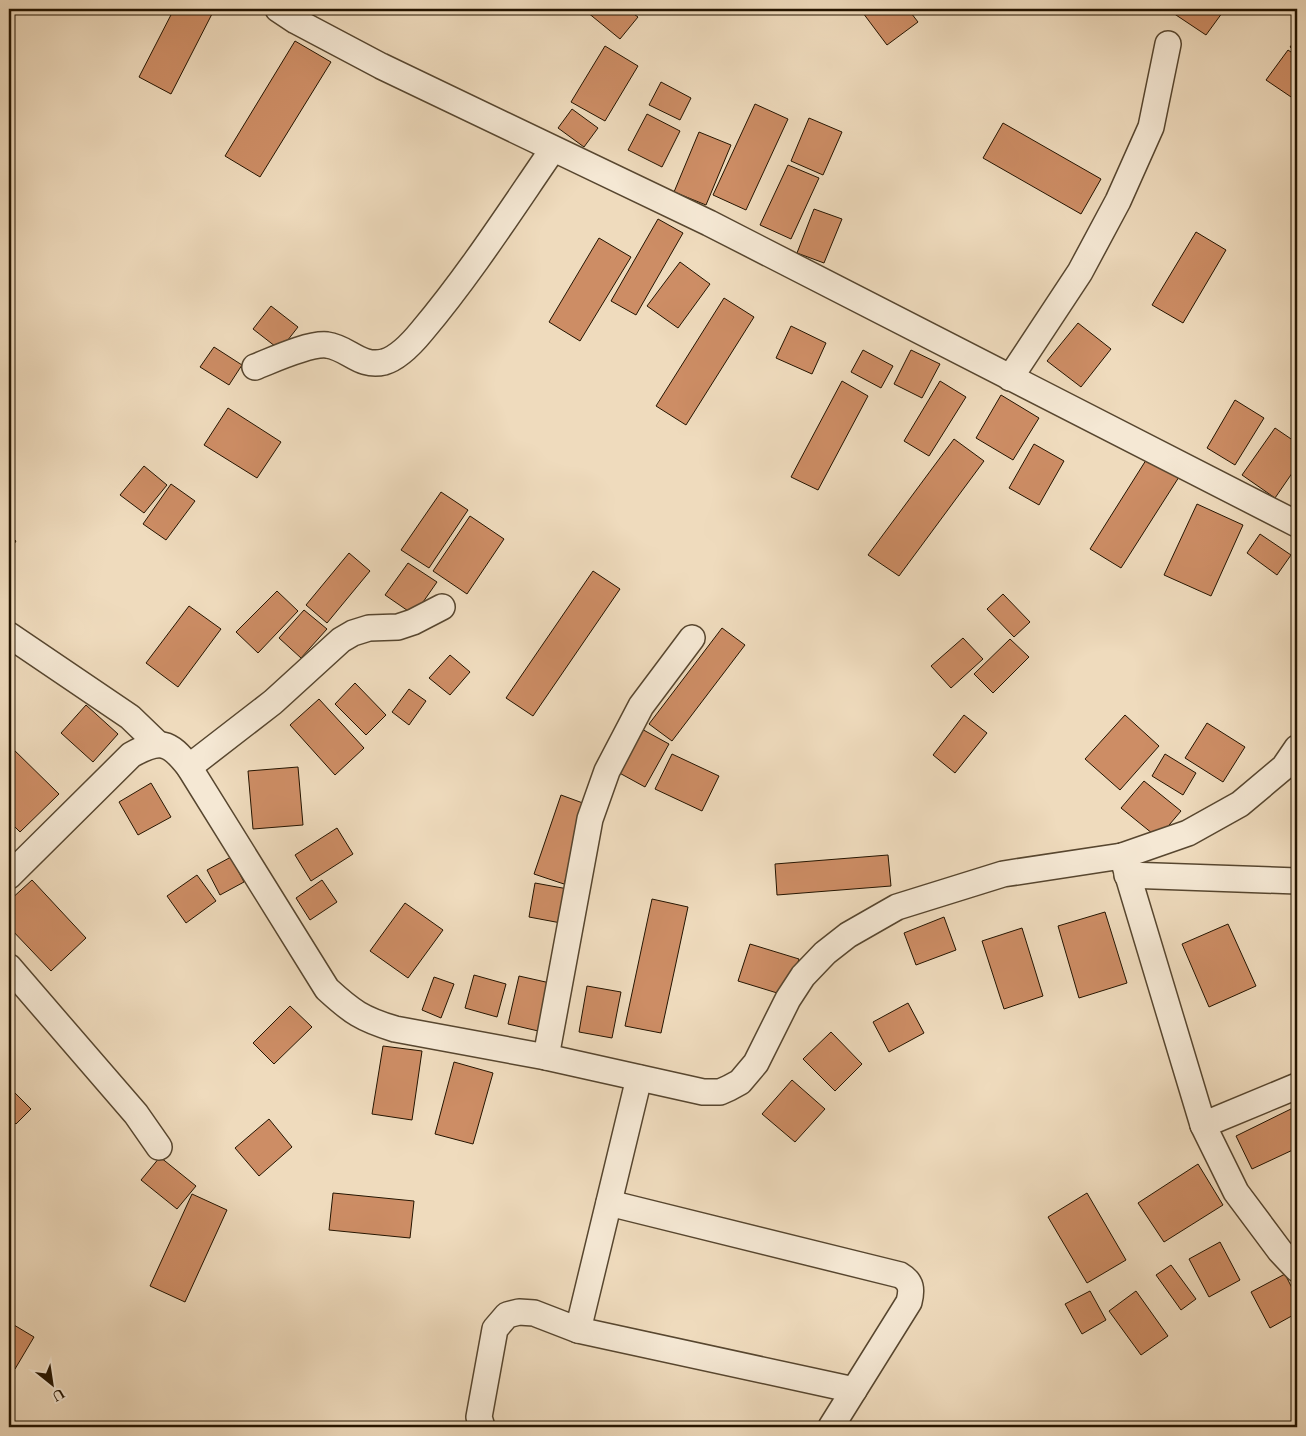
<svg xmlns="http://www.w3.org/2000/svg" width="1306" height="1436" font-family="Cardo,serif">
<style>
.building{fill:#cd8d65;stroke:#241400}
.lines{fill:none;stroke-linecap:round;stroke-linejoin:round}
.minor-casing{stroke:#57462f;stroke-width:28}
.minor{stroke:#f5e8d4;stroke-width:25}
</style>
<rect width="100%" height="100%" fill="#efdbbd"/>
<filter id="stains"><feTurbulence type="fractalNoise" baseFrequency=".004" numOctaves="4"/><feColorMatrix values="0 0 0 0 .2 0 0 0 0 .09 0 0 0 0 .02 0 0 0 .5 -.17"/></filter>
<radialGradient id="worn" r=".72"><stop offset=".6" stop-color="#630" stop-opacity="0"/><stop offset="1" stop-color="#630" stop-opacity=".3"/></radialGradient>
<g class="building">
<polygon points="174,9 207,9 213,12 171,94 139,77"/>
<polygon points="589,9 627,9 638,17 620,39 587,12"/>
<polygon points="860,9 908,9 918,22 887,45"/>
<polygon points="1167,9 1225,9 1206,35"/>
<polygon points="1297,38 1297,52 1290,47"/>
<polygon points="295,41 331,62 260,177 225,156"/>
<polygon points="605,46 638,66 605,121 571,102"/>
<polygon points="1288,50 1297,56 1297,101 1266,80"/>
<polygon points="661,82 691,98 680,120 649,105"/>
<polygon points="755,104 788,119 746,210 713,195"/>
<polygon points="572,109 598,128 584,147 558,128"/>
<polygon points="647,114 680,131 662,167 628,150"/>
<polygon points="809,118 842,132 823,175 791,161"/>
<polygon points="1003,123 1101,179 1081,214 983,158"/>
<polygon points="699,132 731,145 706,205 674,192"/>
<polygon points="788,165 819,178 791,239 760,225"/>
<polygon points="814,209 842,219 824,263 797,253"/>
<polygon points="658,219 683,233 636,315 611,301"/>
<polygon points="1196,232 1226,250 1183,323 1152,305"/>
<polygon points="599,238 631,257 580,341 549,322"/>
<polygon points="680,262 710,284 678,328 647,306"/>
<polygon points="724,298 754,317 686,425 656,406"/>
<polygon points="271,306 298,327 280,350 253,329"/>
<polygon points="1078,323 1111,349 1081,387 1047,361"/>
<polygon points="791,326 826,343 812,374 776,358"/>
<polygon points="214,347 242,365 229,385 200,367"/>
<polygon points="863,350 893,366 881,388 851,372"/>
<polygon points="911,350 940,364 922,398 894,384"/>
<polygon points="842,381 868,396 818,490 791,477"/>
<polygon points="940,381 966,397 929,456 904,441"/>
<polygon points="1001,395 1039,418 1013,460 976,438"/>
<polygon points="1235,400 1264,418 1235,465 1207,448"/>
<polygon points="228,408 281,442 257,478 204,445"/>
<polygon points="1275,428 1297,443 1297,466 1275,498 1242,475"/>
<polygon points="954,439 984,461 899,576 868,555"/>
<polygon points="1034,444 1064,461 1039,505 1009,488"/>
<polygon points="1148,457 1179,477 1121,568 1090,549"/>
<polygon points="144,466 167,485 144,513 120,495"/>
<polygon points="171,484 195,501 166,540 143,524"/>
<polygon points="441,492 468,510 429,568 401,550"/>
<polygon points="1197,504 1243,525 1211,596 1164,575"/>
<polygon points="470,516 504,539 467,594 433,571"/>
<polygon points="1260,534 1291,555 1277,575 1247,553"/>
<polygon points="9,536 16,541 9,552"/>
<polygon points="349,553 370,571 327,623 306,605"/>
<polygon points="408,563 437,582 414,615 385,595"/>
<polygon points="593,571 620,589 533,716 506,698"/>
<polygon points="277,591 298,611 258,653 236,632"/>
<polygon points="1003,594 1030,622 1014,637 987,609"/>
<polygon points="189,606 221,629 178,687 146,663"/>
<polygon points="304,610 327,629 301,658 279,638"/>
<polygon points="722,628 745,645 672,741 649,724"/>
<polygon points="963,638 983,659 951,688 931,666"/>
<polygon points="1010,639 1029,657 993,693 974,674"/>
<polygon points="450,655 470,672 450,695 429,678"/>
<polygon points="355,683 386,715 366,735 335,704"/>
<polygon points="409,689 426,701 409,725 392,712"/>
<polygon points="319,699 364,748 335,775 290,725"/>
<polygon points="86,705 118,734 93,762 61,733"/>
<polygon points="964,715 987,733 955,773 933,755"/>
<polygon points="1125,715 1159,746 1120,790 1085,759"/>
<polygon points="1207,723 1245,747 1223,782 1185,758"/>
<polygon points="638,727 669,744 645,787 614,770"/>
<polygon points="10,746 59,794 20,832 9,821"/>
<polygon points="672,754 719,776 702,811 655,789"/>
<polygon points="1165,754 1196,773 1183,795 1152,776"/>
<polygon points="298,767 303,825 253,829 248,771"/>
<polygon points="1144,781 1181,811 1158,838 1121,808"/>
<polygon points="151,783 171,817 138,835 119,802"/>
<polygon points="561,795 591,806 564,884 534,874"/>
<polygon points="337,828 353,854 311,881 295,855"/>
<polygon points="888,855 891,886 777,895 775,864"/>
<polygon points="231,857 244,882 220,895 207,870"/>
<polygon points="197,875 216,901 186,923 167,896"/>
<polygon points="32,880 86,938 51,971 9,927 9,901"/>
<polygon points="322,880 337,902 310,920 296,898"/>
<polygon points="535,883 568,889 561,923 529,917"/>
<polygon points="652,899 688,907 661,1033 625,1026"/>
<polygon points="405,903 443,930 408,978 370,951"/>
<polygon points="1105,912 1127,983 1079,998 1058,926"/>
<polygon points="944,917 956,950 916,965 904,933"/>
<polygon points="1228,924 1256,986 1209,1007 1182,944"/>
<polygon points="1022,928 1043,996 1004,1009 982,941"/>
<polygon points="750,944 799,959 787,996 738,981"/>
<polygon points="474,975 506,984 497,1017 465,1008"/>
<polygon points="519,976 559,985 547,1033 508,1024"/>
<polygon points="434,977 454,984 441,1018 422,1010"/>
<polygon points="587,986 621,992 612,1038 579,1032"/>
<polygon points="908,1003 924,1033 889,1052 873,1022"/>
<polygon points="290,1006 312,1027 274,1064 253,1043"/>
<polygon points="831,1032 862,1064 835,1091 803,1059"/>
<polygon points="383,1046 422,1051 412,1120 372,1114"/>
<polygon points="454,1062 493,1073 473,1144 435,1134"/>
<polygon points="792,1080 825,1109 795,1142 762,1114"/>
<polygon points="9,1087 31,1109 16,1124 9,1118"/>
<polygon points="1295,1107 1297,1112 1297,1148 1252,1169 1236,1136"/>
<polygon points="269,1119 292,1147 259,1176 235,1148"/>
<polygon points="160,1157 196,1186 177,1209 141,1180"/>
<polygon points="1198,1164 1223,1205 1164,1242 1138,1203"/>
<polygon points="333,1193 414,1201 410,1238 329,1230"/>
<polygon points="1087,1193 1126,1260 1087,1283 1048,1217"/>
<polygon points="192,1194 227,1210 185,1302 150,1286"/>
<polygon points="1220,1242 1240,1280 1209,1297 1189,1259"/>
<polygon points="1171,1265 1196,1299 1181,1310 1156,1275"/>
<polygon points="1285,1274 1297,1298 1297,1313 1270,1328 1251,1292"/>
<polygon points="1090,1291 1106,1320 1082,1334 1065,1304"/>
<polygon points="1136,1291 1168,1336 1141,1355 1109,1311"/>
<polygon points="9,1322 34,1337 15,1369 9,1365"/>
</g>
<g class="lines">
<g class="minor-casing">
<g id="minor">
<polyline points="278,9 296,21 381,66 709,223 1297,524"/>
<path d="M 255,367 C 273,360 309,343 327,345 C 349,348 360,368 384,362 C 398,358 413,342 422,331 C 470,274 511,210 553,149"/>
<polyline points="1010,378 1080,272 1118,201 1151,127 1168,44"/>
<polyline points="9,635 130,717 158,744"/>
<polyline points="189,767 273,702 341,640 353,633 369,628 398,627 413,622 442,607"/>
<polyline points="1122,856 1203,1125 1236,1192 1280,1251 1297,1269"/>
<polyline points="1127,875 1297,881"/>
<path d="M 9,876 L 131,755 C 160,739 169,741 189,767 L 327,989 C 352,1012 362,1019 395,1029 L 546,1057 L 703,1092 L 720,1092 L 729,1088 L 740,1082 L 756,1063 L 788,999 L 803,976 L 825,953 L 848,935 L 897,907 L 1003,874 L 1122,856 L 1188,833 L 1240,804 L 1284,767 L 1297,748"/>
<polyline points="9,967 136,1114 159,1147"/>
<polyline points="546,1057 590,819 607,771 641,706 692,638"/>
<polyline points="1203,1125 1297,1086"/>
<path d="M 609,1203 L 900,1275 C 912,1282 912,1290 909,1302 L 831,1427"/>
<polyline points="578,1330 639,1078"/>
<polyline points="482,1427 479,1417 495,1329 507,1315 519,1312 534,1313 578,1330 854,1390"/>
</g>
</g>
<use href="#minor" class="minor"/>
</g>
<rect width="1306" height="1436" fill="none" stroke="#efdbbd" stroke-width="30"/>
<rect x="10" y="10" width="1286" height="1416" fill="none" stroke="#241400" stroke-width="2.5"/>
<rect x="15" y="15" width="1276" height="1406" fill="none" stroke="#241400"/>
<g transform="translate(52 1384) rotate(150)" stroke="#f5e8d4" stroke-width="4" paint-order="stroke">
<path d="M0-4L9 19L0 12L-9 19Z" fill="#241400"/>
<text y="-8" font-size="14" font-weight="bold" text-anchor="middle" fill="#241400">U</text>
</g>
<rect width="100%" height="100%" filter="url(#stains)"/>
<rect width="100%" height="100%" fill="url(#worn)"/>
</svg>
